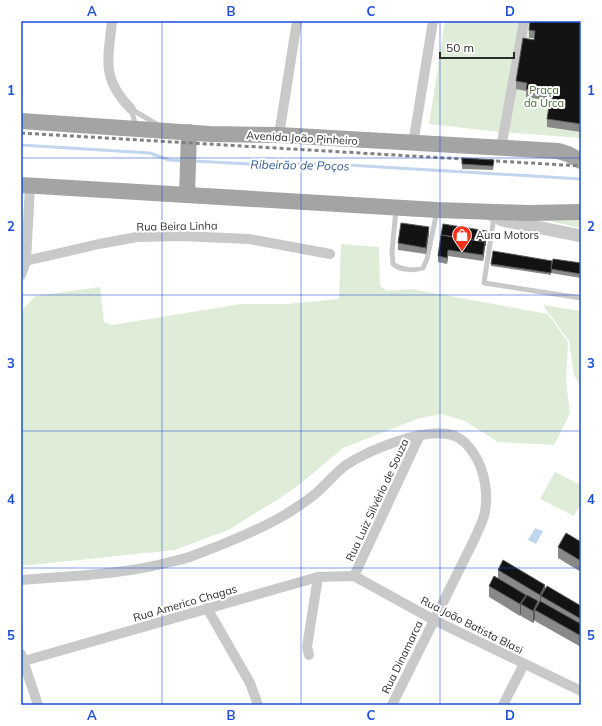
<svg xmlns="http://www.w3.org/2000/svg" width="602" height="726" font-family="Mulish,sans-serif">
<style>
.green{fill:#dfecd8}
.water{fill:#c2d5ee}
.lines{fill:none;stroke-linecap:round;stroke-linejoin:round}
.stream{stroke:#c2d5ee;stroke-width:3}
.service{stroke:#c9c9c9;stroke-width:5}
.minor{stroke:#c9c9c9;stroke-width:10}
.tertiary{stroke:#c9c9c9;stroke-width:13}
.primary{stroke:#a4a4a4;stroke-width:16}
.rail{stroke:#818181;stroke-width:3;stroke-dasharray:4 3;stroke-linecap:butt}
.wall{fill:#898989}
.shaded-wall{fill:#5a5a5a}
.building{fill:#131313;stroke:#5a5a5a}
.grid{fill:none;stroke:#1d4ed8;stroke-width:1;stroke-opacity:0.55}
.labels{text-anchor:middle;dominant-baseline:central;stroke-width:4;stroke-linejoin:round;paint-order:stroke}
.park-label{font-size:11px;fill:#466c36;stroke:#fff}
.street-label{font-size:11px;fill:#2c2c2c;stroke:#fff}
.poi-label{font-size:11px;fill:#2c2c2c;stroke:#fff;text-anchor:start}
.water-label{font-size:12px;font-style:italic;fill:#335f95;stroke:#fff}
.neatline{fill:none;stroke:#1d4ed8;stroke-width:1.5}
.grid-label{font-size:13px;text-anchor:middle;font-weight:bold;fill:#1d4ed8}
</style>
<rect width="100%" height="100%" fill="#fff"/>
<g class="green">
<polygon points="445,21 581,21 581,138 500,132 429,124"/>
<polygon points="522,215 581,217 581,228"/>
<polygon points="341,244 379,247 380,286 387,291 411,289 548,314 568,342 566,382 570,413 554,445 498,442 465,421 441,414 417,419 343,448 300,484 277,500 228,530 175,550 21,566 21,312 35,296 100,287 104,322 112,325 241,304 286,304 339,299"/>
<polygon points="543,305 581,311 581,387 574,375 569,341"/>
<polygon points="555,472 581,485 581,503 574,516 540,499"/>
</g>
<polygon class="water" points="535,528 543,531 536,544 528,540"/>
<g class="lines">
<g class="stream">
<polyline points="21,145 150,153 169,160 184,161"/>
<polyline points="193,161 250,164 331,164 581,179"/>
</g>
<g class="service">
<polyline points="136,126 131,109 158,125"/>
<path d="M 396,209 L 392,252 L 393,264 C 400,270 415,271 423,268 L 427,259 L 437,211"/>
<polyline points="494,217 484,283 581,298"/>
</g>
<g class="minor">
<path d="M 112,21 C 108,61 101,78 131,109"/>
<polyline points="279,135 297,21"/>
<polyline points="413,144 433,21"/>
<polyline points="501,148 524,21"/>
<polyline points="21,262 99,244 137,237 181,236 249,239 330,254"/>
<polyline points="21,275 26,261 30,186"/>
<polyline points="354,576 434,620 581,691"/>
<polyline points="354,576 420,435"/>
<path d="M 21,580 C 68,576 116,575 162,564 C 172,561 182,560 192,556 C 225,544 258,531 288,513 C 297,507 307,501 315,494 C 326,485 335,473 346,465 C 369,450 428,425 455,436 C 464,440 469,446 474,454 C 485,470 489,497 484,516 C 482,523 478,531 475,538 L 392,705"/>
<polyline points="207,608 250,683 258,705"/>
<polyline points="21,654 38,705"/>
<polyline points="309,655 307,647 318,577"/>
<polyline points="24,661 318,577 354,576"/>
<polyline points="503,705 524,664"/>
</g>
<polyline class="tertiary" points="490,214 502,220 581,236"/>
<g class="primary">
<polyline points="21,121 210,134 279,135 558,151 568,154 581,161"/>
<polyline points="21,185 437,210 528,213 581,212"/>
<polyline points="187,195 189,132"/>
</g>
<polyline class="rail" points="21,133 581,166"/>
</g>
<g class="wall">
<polygon points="581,21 581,132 547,127 547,119 550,101 526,97 526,91 516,89 516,81 534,40 534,38 529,38 529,30"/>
<polygon points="462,158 494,160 493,170 462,169"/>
<polygon points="429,233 426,254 398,250 398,243"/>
<polygon points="487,233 483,261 448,256 447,264 438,262 438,256 441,235"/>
<polygon points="552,261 581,263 581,278 551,273 551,275 491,266 491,264"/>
<polygon points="581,542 581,572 558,558 558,547"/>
<polygon points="498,570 545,589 581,606 581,647 535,621 535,619 533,623 521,616 521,614 520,616 489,597 489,586 498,578"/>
</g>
<g class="shaded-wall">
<polygon points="429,227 429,233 426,254 426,248"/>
<polygon points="487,231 487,233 483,261 483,255"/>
<polygon points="448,250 448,256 447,264 447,258"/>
<polygon points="545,585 545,597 541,596 541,604 540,606 540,595"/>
<polygon points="526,595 526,607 521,604 521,614 520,616 520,604"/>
<polygon points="538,601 538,612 535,610 535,619 533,623 533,611"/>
</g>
<g class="building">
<polygon points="530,21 581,21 581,88 580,93 581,93 581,124 547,119 551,93 526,89 527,83 516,81 523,38 534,40 535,31 529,30"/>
<polygon points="462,158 494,160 493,166 462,164"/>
<polygon points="401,223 429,227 426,248 398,243"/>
<polygon points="443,224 487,231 485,246 485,242 441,235"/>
<polygon points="441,235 485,242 483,255 448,250 447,258 438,256"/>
<polygon points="493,251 552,261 551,273 491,264"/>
<polygon points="553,259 581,263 581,274 551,269"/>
<polygon points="566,533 581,542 581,561 558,547"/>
<polygon points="503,560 545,585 540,595 498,570"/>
<polygon points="494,576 526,595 520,604 489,586"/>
<polygon points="547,586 581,606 581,619 541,596"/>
<polygon points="527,595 538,601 533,611 521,604"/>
<polygon points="540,601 581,624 581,636 535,610"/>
</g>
<path class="grid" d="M 162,21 L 162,705M 301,21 L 301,705M 440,21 L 440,705M 21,158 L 581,158M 21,295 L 581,295M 21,431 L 581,431M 21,568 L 581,568"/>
<defs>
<g id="shop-pin" transform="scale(1)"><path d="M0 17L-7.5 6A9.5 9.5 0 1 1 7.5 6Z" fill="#f6311c" stroke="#fff"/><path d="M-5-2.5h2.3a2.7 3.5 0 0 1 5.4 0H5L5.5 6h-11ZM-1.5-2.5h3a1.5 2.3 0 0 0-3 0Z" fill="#fff"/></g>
</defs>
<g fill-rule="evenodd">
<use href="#shop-pin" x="462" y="235"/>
</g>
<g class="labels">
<g class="park-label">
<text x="544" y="90">Praça<tspan x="544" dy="13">da Urca</tspan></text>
</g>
<g class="street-label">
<text transform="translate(302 138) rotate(3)">Avenida João Pinheiro</text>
<text transform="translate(177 226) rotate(-1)">Rua Beira Linha</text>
<text transform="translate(377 500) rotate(-65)">Rua Luiz Silvério de Souza</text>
<text transform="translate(185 603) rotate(-16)">Rua Americo Chagas</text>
<text transform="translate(472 625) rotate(27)">Rua João Batista Blasi</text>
<text transform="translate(402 657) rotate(-64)">Rua Dinamarca</text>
</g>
<g class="poi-label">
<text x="476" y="235">Aura Motors</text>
</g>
<g class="water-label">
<text transform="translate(300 165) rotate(1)">Ribeirão de Poços</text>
</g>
</g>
<rect width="602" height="726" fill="none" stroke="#ffffff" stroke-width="44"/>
<path d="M440 52v6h74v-6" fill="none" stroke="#2c2c2c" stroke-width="2"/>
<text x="446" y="52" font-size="12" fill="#2c2c2c" stroke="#ffffff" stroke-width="3" paint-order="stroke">50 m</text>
<rect x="22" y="22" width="558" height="682" class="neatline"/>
<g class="grid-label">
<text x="92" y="16">A</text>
<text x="231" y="16">B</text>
<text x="371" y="16">C</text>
<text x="510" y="16">D</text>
<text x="11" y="95">1</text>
<text x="591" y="95">1</text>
<text x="11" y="231">2</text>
<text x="591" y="231">2</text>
<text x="11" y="368">3</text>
<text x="591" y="368">3</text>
<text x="11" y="504">4</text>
<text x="591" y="504">4</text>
<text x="11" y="640">5</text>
<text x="591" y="640">5</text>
<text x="92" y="720">A</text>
<text x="231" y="720">B</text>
<text x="371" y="720">C</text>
<text x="510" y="720">D</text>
</g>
</svg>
